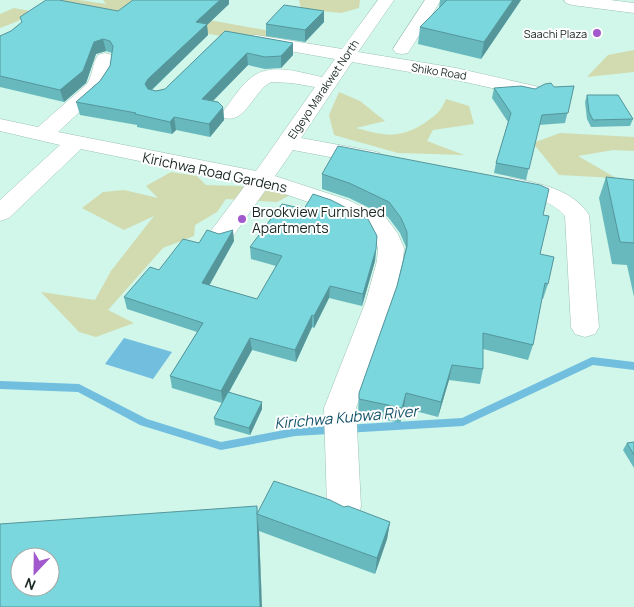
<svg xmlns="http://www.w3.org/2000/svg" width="634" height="607" font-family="Manrope,sans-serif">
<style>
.green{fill:#d1dbaf}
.water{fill:#71bedf}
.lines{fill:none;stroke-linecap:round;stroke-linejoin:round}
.stream{fill:#71bedf;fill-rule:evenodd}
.minor-casing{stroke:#9ec2b6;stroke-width:1}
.minor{fill:#fff;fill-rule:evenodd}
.wall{fill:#68b9be}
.shaded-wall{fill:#55969b}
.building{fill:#79d7dd;stroke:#55969b;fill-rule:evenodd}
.poi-dot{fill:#a159cd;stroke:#fff;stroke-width:2}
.labels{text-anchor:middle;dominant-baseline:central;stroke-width:4;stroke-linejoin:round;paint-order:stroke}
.far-poi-label{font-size:11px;fill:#192823;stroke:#fff;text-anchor:end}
.far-street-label{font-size:11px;fill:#192823;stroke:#fff}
.street-label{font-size:14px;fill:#192823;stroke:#fff}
.poi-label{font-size:14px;fill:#192823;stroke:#fff;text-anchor:start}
.water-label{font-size:15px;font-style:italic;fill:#115168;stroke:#fff}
</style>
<rect width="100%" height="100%" fill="#d1f6ea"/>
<g class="green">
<polygon points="51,0 79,0 106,4 103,0 139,0 187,16 276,32 275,39 257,43 173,27 124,13"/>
<polygon points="299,0 360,0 359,8 341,13 301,9"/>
<polygon points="14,8 30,11 18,21 0,28 0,14"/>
<polygon points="634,50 634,72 587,77 608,55"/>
<path d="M 339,92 L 360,101 L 385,121 L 356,128 C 383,135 397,140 423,124 C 436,115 440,113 446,99 L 469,106 L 474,124 L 433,130 L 427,141 L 464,155 L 398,153 L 334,135 L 329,115 Z"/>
<polygon points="560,133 634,137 634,151 613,150 578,156 616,178 559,175 533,143"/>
<polygon points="171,172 197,176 206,185 239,186 290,195 277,202 226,199 217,212 195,225 194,236 163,248 108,310 134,323 96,337 79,332 41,292 95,300 111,271 154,216 124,230 82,208 103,192 124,190 158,198 146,186"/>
</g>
<polygon class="water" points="124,338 172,352 153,379 105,364"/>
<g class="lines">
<polygon class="stream" points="592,357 634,362 634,370 593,365 463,426 295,436 221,450 140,425 78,392 0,389 0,381 79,384 147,419 221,442 295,428 462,418"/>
<g class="minor-casing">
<g id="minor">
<path d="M 378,0 L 394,0 L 358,52 L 456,68 L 539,87 L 542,91 L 539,95 L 532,97 L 456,80 L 352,62 L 301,138 L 372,151 L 380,153 L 383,158 L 380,163 L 372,165 L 293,150 L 275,176 L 348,200 L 387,219 L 398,234 L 404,248 L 403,261 L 394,301 L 356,408 L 361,507 L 356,518 L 344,523 L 332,518 L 327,507 L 324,408 L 366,301 L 377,261 L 378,248 L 374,236 L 369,229 L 332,210 L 267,188 L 229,242 L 220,244 L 211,242 L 207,236 L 247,183 L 81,149 L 9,218 L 0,221 L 0,200 L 60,145 L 0,131 L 0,119 L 38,127 L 87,84 C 93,75 92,64 98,55 L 105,53 L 112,55 L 114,59 L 111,77 L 101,92 L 58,132 L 256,171 L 315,87 L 292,83 L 271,82 C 253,91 246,124 224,118 L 221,114 L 224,110 C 233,99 241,85 252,77 C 272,62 301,73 322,77 L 335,59 L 250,44 L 247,40 L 250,36 L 256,35 L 342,49 Z"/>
<polygon points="425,0 441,0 408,53 402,54 396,53 393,49"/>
<polygon points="564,0 610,0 634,3 634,13 572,5 566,3"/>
<path d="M 512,178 C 541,184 572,189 589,215 L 599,327 L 595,334 L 585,337 L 575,334 L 571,327 L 565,216 C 549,198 526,195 504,190 L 500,185 L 504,180 Z"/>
</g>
</g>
<use href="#minor" class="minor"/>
</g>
<g class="wall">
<polygon points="440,0 521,0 481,59 418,44 420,27 439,8"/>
<polygon points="229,4 207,25 208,35 152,90 156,91 165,89 225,31 293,43 293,55 281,68 265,69 248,65 213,101 223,107 224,120 210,137 176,130 172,134 137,127 137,125 80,115 76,102 100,81 110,66 112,53 106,51 96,54 86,83 64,102 0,87 0,36 11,31 22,22 20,17"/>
<polygon points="324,11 324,22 305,42 266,36 266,24"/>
<polygon points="574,86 565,123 539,125 526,180 494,173 496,163 508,122 492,98 494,88 535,89"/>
<polygon points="587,95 633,119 630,126 591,127 587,119 585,102"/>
<polygon points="322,174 543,215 540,254 548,284 543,299 542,299 533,345 528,360 483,349 483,369 480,384 449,380 438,417 404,408 400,423 358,414 359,393 397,286 406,247 400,233 388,217 349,198 322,189"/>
<polygon points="606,177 634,180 634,297 627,265 612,264 599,198"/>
<polygon points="377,236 375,261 362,306 329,298 314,328 312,327 296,362 252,350 229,392 262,402 262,409 250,435 215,425 214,418 222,403 172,388 170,376 197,332 127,309 124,297 159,270 199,243 234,241 209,285 257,299 276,266 251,259 250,247"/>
<polygon points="634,442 634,468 623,450 627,443"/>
<polygon points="257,506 258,513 344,507 390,522 387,539 375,574 259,531 262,607"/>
</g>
<g class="shaded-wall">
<polygon points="219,0 229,0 229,4 207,25 208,35 150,91 147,96 145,84 148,79 196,22"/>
<polygon points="513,0 521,0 481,59 484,42"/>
<polygon points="324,11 324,22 305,42 305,30"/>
<polygon points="103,39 106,51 96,54 86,83 64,102 60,90 94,42"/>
<polygon points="293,43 293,55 281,68 281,56"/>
<polygon points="247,53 248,65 203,111 202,99"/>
<polygon points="223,107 224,120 210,137 209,124"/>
<polygon points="174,117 176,130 172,134 170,122"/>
<polygon points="233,230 234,241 204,295 202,283"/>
<polygon points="376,249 375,261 362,306 363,294"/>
<polygon points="330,286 329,298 314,328 314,316"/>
<polygon points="312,315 312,327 296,362 295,350"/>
<polygon points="250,338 252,350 223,403 221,391"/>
<polygon points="452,365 449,380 438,417 441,402"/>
<polygon points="406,393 404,408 400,423 402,408"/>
<polygon points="262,402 262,409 250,435 249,428"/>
<polygon points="257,514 259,531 262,607 260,607"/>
<polygon points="390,522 387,539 375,574 377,558"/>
</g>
<g class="building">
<polygon points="46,0 59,0 118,11 133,0 220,0 196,22 207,24 148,79 145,84 148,89 156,91 165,89 225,31 293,43 281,56 265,57 247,53 202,99 218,102 223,107 209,124 174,117 170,122 135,114 136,113 76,102 100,81 110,66 113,46 110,41 103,39 94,42 83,71 60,90 0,76 0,36 11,31 22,22 20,17"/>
<polygon points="447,0 513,0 484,42 420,27"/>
<polygon points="284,5 324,11 305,30 266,24"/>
<polygon points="551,83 554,87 574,86 568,113 542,115 529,169 496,163 511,113 494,88 521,86 535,89 545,84"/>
<polygon points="587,95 618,95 633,119 593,120 589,112"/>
<polygon points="338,146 540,185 549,189 543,215 549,216 540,254 554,257 548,284 545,283 533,345 483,333 483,369 452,365 441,402 406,393 402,408 359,399 359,393 397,286 407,246 407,232 401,218 389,202 349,183 322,174"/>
<polygon points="606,177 634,180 634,243 620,242"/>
<polygon points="313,194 331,200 368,219 377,236 376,249 363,294 330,286 314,316 312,315 295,350 250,338 221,391 170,376 203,323 124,297 150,267 159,270 183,239 199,243 207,230 219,234 233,230 202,283 257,299 282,256 250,247 282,204 304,209"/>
<polygon points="228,392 262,402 249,428 214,418"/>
<polygon points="634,442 634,455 627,443"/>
<path d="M 274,481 L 330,500 L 344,507 L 348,506 L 390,522 L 377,558 L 257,514 L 260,607 L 0,607 L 0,524 L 257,506 L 257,514 ZM 20,557 L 50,557 L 50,587 L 20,587 Z"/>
</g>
<g class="poi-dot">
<circle cx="597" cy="33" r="5"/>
<circle cx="242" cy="219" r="5"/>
</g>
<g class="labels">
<g class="far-poi-label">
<text x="587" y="33">Saachi Plaza</text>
</g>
<g class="far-street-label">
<text transform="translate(439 71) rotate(9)">Shiko Road</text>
<text transform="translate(323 89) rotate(-56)">Elgeyo Marakwet North</text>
</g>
<g class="street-label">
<text transform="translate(215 172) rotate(12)">Kirichwa Road Gardens</text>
</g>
<g class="poi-label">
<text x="252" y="211">Brookview Furnished<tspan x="252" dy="16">Apartments</tspan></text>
</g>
<g class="water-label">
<text transform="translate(346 417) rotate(-5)">Kirichwa Kubwa River</text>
</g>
</g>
<g transform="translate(35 572) rotate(202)"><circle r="24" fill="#ffffff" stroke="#a3a9a7"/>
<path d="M0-4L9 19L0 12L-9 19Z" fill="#a159cd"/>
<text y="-8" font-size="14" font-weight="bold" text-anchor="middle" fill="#192823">N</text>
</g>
</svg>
